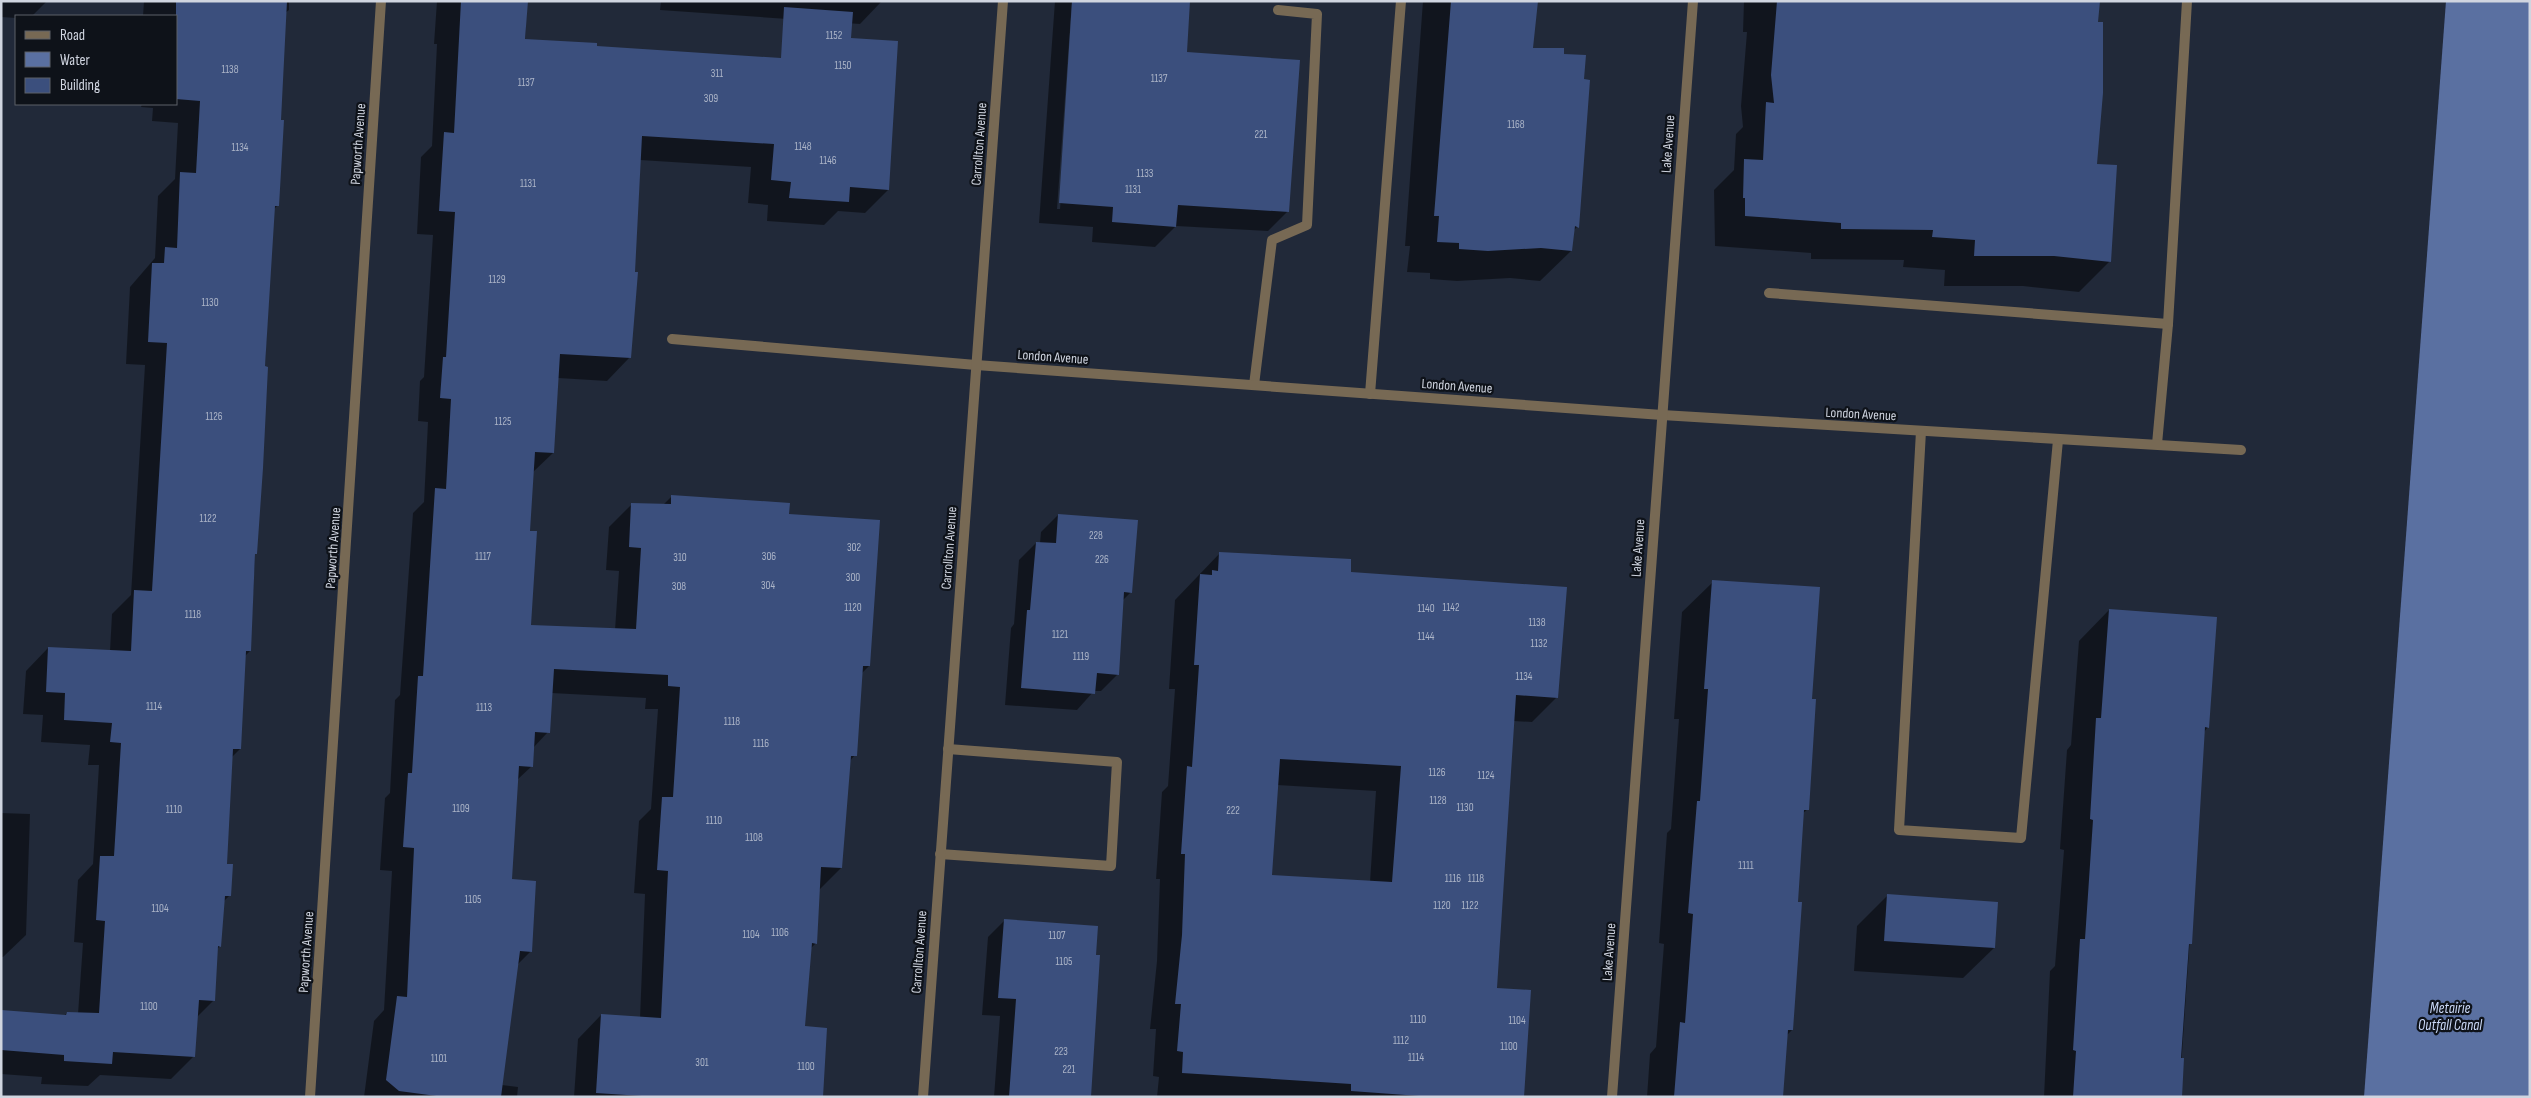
<svg xmlns="http://www.w3.org/2000/svg" width="2531" height="1098" font-family="'Sofia Sans Condensed',sans-serif">
<style>
.water{fill:#5a70a1}
.shadow{fill:#0007;fill-rule:evenodd}
.building{fill:#3b4f7d;fill-rule:evenodd}
.lines{fill:none;stroke-linecap:round;stroke-linejoin:round}
.service{stroke:#776954;stroke-width:10}
.minor{stroke:#776954;stroke-width:10}
.tertiary{stroke:#776954;stroke-width:10}
.labels{text-anchor:middle;dominant-baseline:central;stroke-width:4.5;stroke-linejoin:round;paint-order:stroke}
.number-label{font-size:11px;fill:#abb4c7}
.street-label{font-size:14px;fill:#d0d5e0;stroke:#0e1219}
.water-label{font-size:15px;font-style:italic;fill:#ccdaf8;stroke:#0e1219}
</style>
<rect width="100%" height="100%" fill="#212939"/>
<polygon class="water" points="2446,1 2530,1 2530,1097 2364,1097"/>
<g class="shadow">
<polygon points="1,1 47,1 32,16 16,16 16,18 1,17"/>
<polygon points="144,1 289,1 289,10 285,13 279,121 278,205 273,210 250,651 245,656 240,749 232,757 225,865 230,895 223,902 220,946 216,950 213,1001 197,1017 194,1056 171,1079 100,1075 88,1086 41,1084 42,1077 1,1074 1,1012 64,1016 67,1013 78,1014 83,943 74,942 78,880 93,864 99,765 88,765 90,745 41,742 43,715 23,714 26,671 48,648 110,651 112,614 131,595 145,365 126,364 130,287 155,258 158,196 175,179 178,123 152,121 153,108 141,107 142,104 176,104 176,16 143,16"/>
<polygon points="437,1 527,1 525,40 596,47 888,190 865,213 838,211 824,225 767,221 768,205 748,203 751,167 640,160 630,357 607,381 558,378 553,453 532,473 528,533 529,626 615,630 619,571 606,570 609,527 632,504 663,505 672,496 788,516 869,666 862,673 855,755 849,762 841,868 819,890 816,943 810,949 804,1027 821,1097 574,1097 578,1039 601,1015 640,1018 645,894 634,893 639,821 651,809 658,709 645,709 646,698 551,693 548,732 533,748 532,766 517,780 511,881 531,951 517,965 502,1085 518,1087 517,1097 364,1097 374,1021 384,1010 392,871 380,870 385,798 390,793 395,700 400,695 413,513 424,502 428,422 418,421 420,381 424,377 433,235 417,234 421,157 432,146 437,44 434,44"/>
<polygon points="661,1 882,1 860,24 660,10"/>
<polygon points="1055,1 1072,1 1057,209 1060,209 1075,1 1185,54 1288,211 1268,231 1176,226 1155,247 1092,242 1093,227 1039,223"/>
<polygon points="1423,1 1537,1 1532,49 1562,55 1583,80 1577,227 1573,231 1571,251 1540,281 1510,278 1457,281 1430,279 1430,273 1407,272 1410,246 1405,246"/>
<polygon points="1744,1 2090,1 2097,23 2096,165 2110,261 2079,292 2023,286 1944,286 1945,270 1903,267 1904,260 1811,259 1811,253 1715,246 1714,190 1734,170 1736,134 1743,127 1741,106 1747,32 1743,32"/>
<polygon points="1058,515 1131,592 1122,601 1118,674 1101,691 1094,691 1077,710 1005,705 1011,628 1014,624 1019,560 1036,543 1040,543 1041,532"/>
<path d="M 1220,553 L 1349,574 L 1557,697 L 1532,722 L 1513,721 L 1496,989 L 1523,1097 L 1157,1097 L 1159,1077 L 1153,1076 L 1156,1029 L 1150,1029 L 1157,961 L 1160,879 L 1156,879 L 1162,792 L 1168,786 L 1175,689 L 1169,689 L 1175,600 ZM 1277,785 L 1376,791 L 1370,882 L 1271,876 Z"/>
<polygon points="1713,582 1811,700 1808,809 1802,814 1796,903 1792,1030 1786,1036 1782,1097 1647,1097 1650,1054 1656,1047 1664,944 1659,943 1667,833 1671,829 1679,719 1674,719 1682,612"/>
<polygon points="2109,610 2208,727 2204,732 2179,1097 2044,1097 2050,971 2055,966 2064,850 2060,849 2067,750 2071,745 2079,641"/>
<polygon points="1,813 30,814 26,935 3,957 1,957"/>
<polygon points="1887,896 1994,948 1963,978 1854,971 1857,926"/>
<polygon points="1004,921 1089,1097 994,1097 1000,1016 982,1015 988,937"/>
</g>
<g class="building">
<polygon points="176,1 287,1 281,120 284,120 279,206 275,206 265,366 268,367 263,468 257,554 255,554 251,651 246,651 241,749 233,749 227,864 233,864 231,896 225,896 221,947 218,946 215,1001 199,1000 195,1057 113,1052 112,1064 64,1061 64,1055 1,1050 1,1010 66,1015 67,1012 99,1013 105,921 96,920 100,856 114,856 121,743 110,742 112,723 64,720 65,693 46,692 48,647 131,651 134,590 152,591 167,343 148,342 152,263 164,263 165,247 177,248 180,172 196,173 200,101 176,99"/>
<polygon points="461,1 528,1 525,39 597,43 597,46 781,58 784,7 853,12 851,38 898,41 889,190 850,187 849,202 789,198 791,182 771,180 774,144 642,136 635,272 638,272 631,358 560,354 554,453 535,452 530,531 537,531 531,625 636,629 641,548 629,547 631,503 671,504 671,495 790,503 789,514 880,520 870,666 863,666 857,756 851,756 842,868 821,867 817,944 812,943 805,1026 827,1028 823,1097 657,1097 596,1093 601,1014 661,1018 668,871 657,870 662,797 673,797 680,687 668,686 668,675 554,669 550,733 535,732 533,767 519,766 512,879 536,881 532,952 520,951 501,1097 444,1097 399,1091 386,1080 397,996 407,997 414,848 403,847 408,773 412,773 418,676 423,676 435,488 446,489 451,399 440,398 443,357 446,357 455,212 439,211 444,132 454,133"/>
<polygon points="1072,1 1190,1 1187,52 1300,60 1289,212 1178,205 1176,227 1112,222 1113,207 1059,203"/>
<polygon points="1451,1 1538,1 1533,48 1564,48 1564,54 1586,55 1584,79 1590,80 1585,147 1579,228 1575,226 1572,251 1541,248 1488,251 1459,249 1459,243 1437,242 1439,216 1434,216"/>
<polygon points="1777,1 2100,1 2098,22 2103,22 2103,93 2097,164 2117,165 2111,262 2054,256 1974,256 1975,240 1932,237 1933,230 1841,229 1841,223 1745,216 1745,198 1743,198 1744,159 1763,160 1766,102 1774,103 1771,75"/>
<polygon points="1058,514 1138,520 1132,593 1124,592 1119,675 1097,673 1095,694 1021,688 1027,610 1030,610 1036,542 1056,543"/>
<path d="M 1219,552 L 1351,559 L 1351,572 L 1567,587 L 1558,698 L 1516,695 L 1497,988 L 1531,990 L 1524,1097 L 1433,1097 L 1351,1091 L 1351,1084 L 1182,1073 L 1183,1052 L 1177,1051 L 1181,1004 L 1175,1004 L 1182,935 L 1185,854 L 1181,854 L 1187,766 L 1192,767 L 1199,665 L 1194,665 L 1200,574 L 1212,575 L 1212,570 L 1218,571 ZM 1280,759 L 1401,766 L 1392,882 L 1272,875 Z"/>
<polygon points="1712,580 1820,587 1812,699 1816,699 1809,810 1804,810 1798,902 1802,902 1793,1030 1788,1030 1783,1097 1674,1097 1680,1022 1685,1023 1693,914 1688,913 1697,801 1700,801 1708,689 1704,689"/>
<polygon points="2109,609 2217,617 2209,728 2205,727 2192,944 2189,944 2181,1058 2184,1058 2182,1097 2073,1097 2076,1051 2073,1050 2080,939 2085,939 2093,820 2090,819 2096,718 2101,718"/>
<polygon points="1887,894 1998,902 1995,948 1884,941"/>
<polygon points="1004,919 1098,926 1096,955 1100,955 1091,1097 1009,1097 1016,999 998,998"/>
</g>
<g class="lines">
<g class="service">
<polyline points="1769,293 2168,324"/>
<polyline points="1254,385 1272,240 1307,225 1317,14 1278,10"/>
<polyline points="1370,394 1401,1"/>
<polyline points="1921,431 1899,830 2021,838 2058,440"/>
<polyline points="2157,444 2168,324 2187,1"/>
<polyline points="940,854 1111,866 1117,762 948,749"/>
</g>
<g class="minor">
<polyline points="672,339 976,365 1662,415 2241,450"/>
<polyline points="310,1097 381,1"/>
<polyline points="923,1097 1003,1"/>
</g>
<polyline class="tertiary" points="1612,1097 1693,1"/>
</g>
<g class="labels">
<g class="number-label">
<text x="834" y="35">1152</text>
<text x="843" y="65">1150</text>
<text x="230" y="69">1138</text>
<text x="717" y="73">311</text>
<text x="1159" y="78">1137</text>
<text x="526" y="82">1137</text>
<text x="711" y="98">309</text>
<text x="1516" y="124">1168</text>
<text x="1261" y="134">221</text>
<text x="803" y="146">1148</text>
<text x="240" y="147">1134</text>
<text x="828" y="160">1146</text>
<text x="1145" y="173">1133</text>
<text x="528" y="183">1131</text>
<text x="1133" y="189">1131</text>
<text x="497" y="279">1129</text>
<text x="210" y="302">1130</text>
<text x="214" y="416">1126</text>
<text x="503" y="421">1125</text>
<text x="208" y="518">1122</text>
<text x="1096" y="535">228</text>
<text x="854" y="547">302</text>
<text x="483" y="556">1117</text>
<text x="769" y="556">306</text>
<text x="680" y="557">310</text>
<text x="1102" y="559">226</text>
<text x="853" y="577">300</text>
<text x="768" y="585">304</text>
<text x="679" y="586">308</text>
<text x="853" y="607">1120</text>
<text x="1451" y="607">1142</text>
<text x="1426" y="608">1140</text>
<text x="193" y="614">1118</text>
<text x="1537" y="622">1138</text>
<text x="1060" y="634">1121</text>
<text x="1426" y="636">1144</text>
<text x="1539" y="643">1132</text>
<text x="1081" y="656">1119</text>
<text x="1524" y="676">1134</text>
<text x="154" y="706">1114</text>
<text x="484" y="707">1113</text>
<text x="732" y="721">1118</text>
<text x="761" y="743">1116</text>
<text x="1437" y="772">1126</text>
<text x="1486" y="775">1124</text>
<text x="1438" y="800">1128</text>
<text x="1465" y="807">1130</text>
<text x="461" y="808">1109</text>
<text x="174" y="809">1110</text>
<text x="1233" y="810">222</text>
<text x="714" y="820">1110</text>
<text x="754" y="837">1108</text>
<text x="1746" y="865">1111</text>
<text x="1453" y="878">1116</text>
<text x="1476" y="878">1118</text>
<text x="473" y="899">1105</text>
<text x="1442" y="905">1120</text>
<text x="1470" y="905">1122</text>
<text x="160" y="908">1104</text>
<text x="780" y="932">1106</text>
<text x="751" y="934">1104</text>
<text x="1057" y="935">1107</text>
<text x="1064" y="961">1105</text>
<text x="149" y="1006">1100</text>
<text x="1418" y="1019">1110</text>
<text x="1517" y="1020">1104</text>
<text x="1401" y="1040">1112</text>
<text x="1509" y="1046">1100</text>
<text x="1061" y="1051">223</text>
<text x="1416" y="1057">1114</text>
<text x="439" y="1058">1101</text>
<text x="702" y="1062">301</text>
<text x="806" y="1066">1100</text>
<text x="1069" y="1069">221</text>
</g>
<g class="street-label">
<text transform="translate(358 144) rotate(-86)">Papworth Avenue</text>
<text transform="translate(979 144) rotate(-86)">Carrollton Avenue</text>
<text transform="translate(1668 144) rotate(-86)">Lake Avenue</text>
<text transform="translate(1053 357) rotate(4)">London Avenue</text>
<text transform="translate(1457 386) rotate(4)">London Avenue</text>
<text transform="translate(1861 414) rotate(3)">London Avenue</text>
<text transform="translate(333 548) rotate(-86)">Papworth Avenue</text>
<text transform="translate(949 548) rotate(-86)">Carrollton Avenue</text>
<text transform="translate(1638 548) rotate(-86)">Lake Avenue</text>
<text transform="translate(306 952) rotate(-86)">Papworth Avenue</text>
<text transform="translate(919 952) rotate(-86)">Carrollton Avenue</text>
<text transform="translate(1609 952) rotate(-86)">Lake Avenue</text>
</g>
<g class="water-label">
<text x="2450" y="1008">Metairie<tspan x="2450" dy="17">Outfall Canal</tspan></text>
</g>
</g>
<rect width="2531" height="1098" fill="none" stroke="#d0d5e0" stroke-width="5"/>
<rect x="15" y="15" width="162" height="90" fill="#0e1219" stroke="#5c6069"/>
<rect x="25" y="31" width="25" height="8" fill="#776954" stroke="#5c6069"/>
<text x="60" y="40" font-size="15" fill="#d0d5e0">Road</text>
<rect x="25" y="52" width="25" height="15" fill="#5a70a1" stroke="#5c6069"/>
<text x="60" y="65" font-size="15" fill="#d0d5e0">Water</text>
<rect x="25" y="78" width="25" height="15" fill="#3b4f7d" stroke="#5c6069"/>
<text x="60" y="90" font-size="15" fill="#d0d5e0">Building</text>
</svg>
